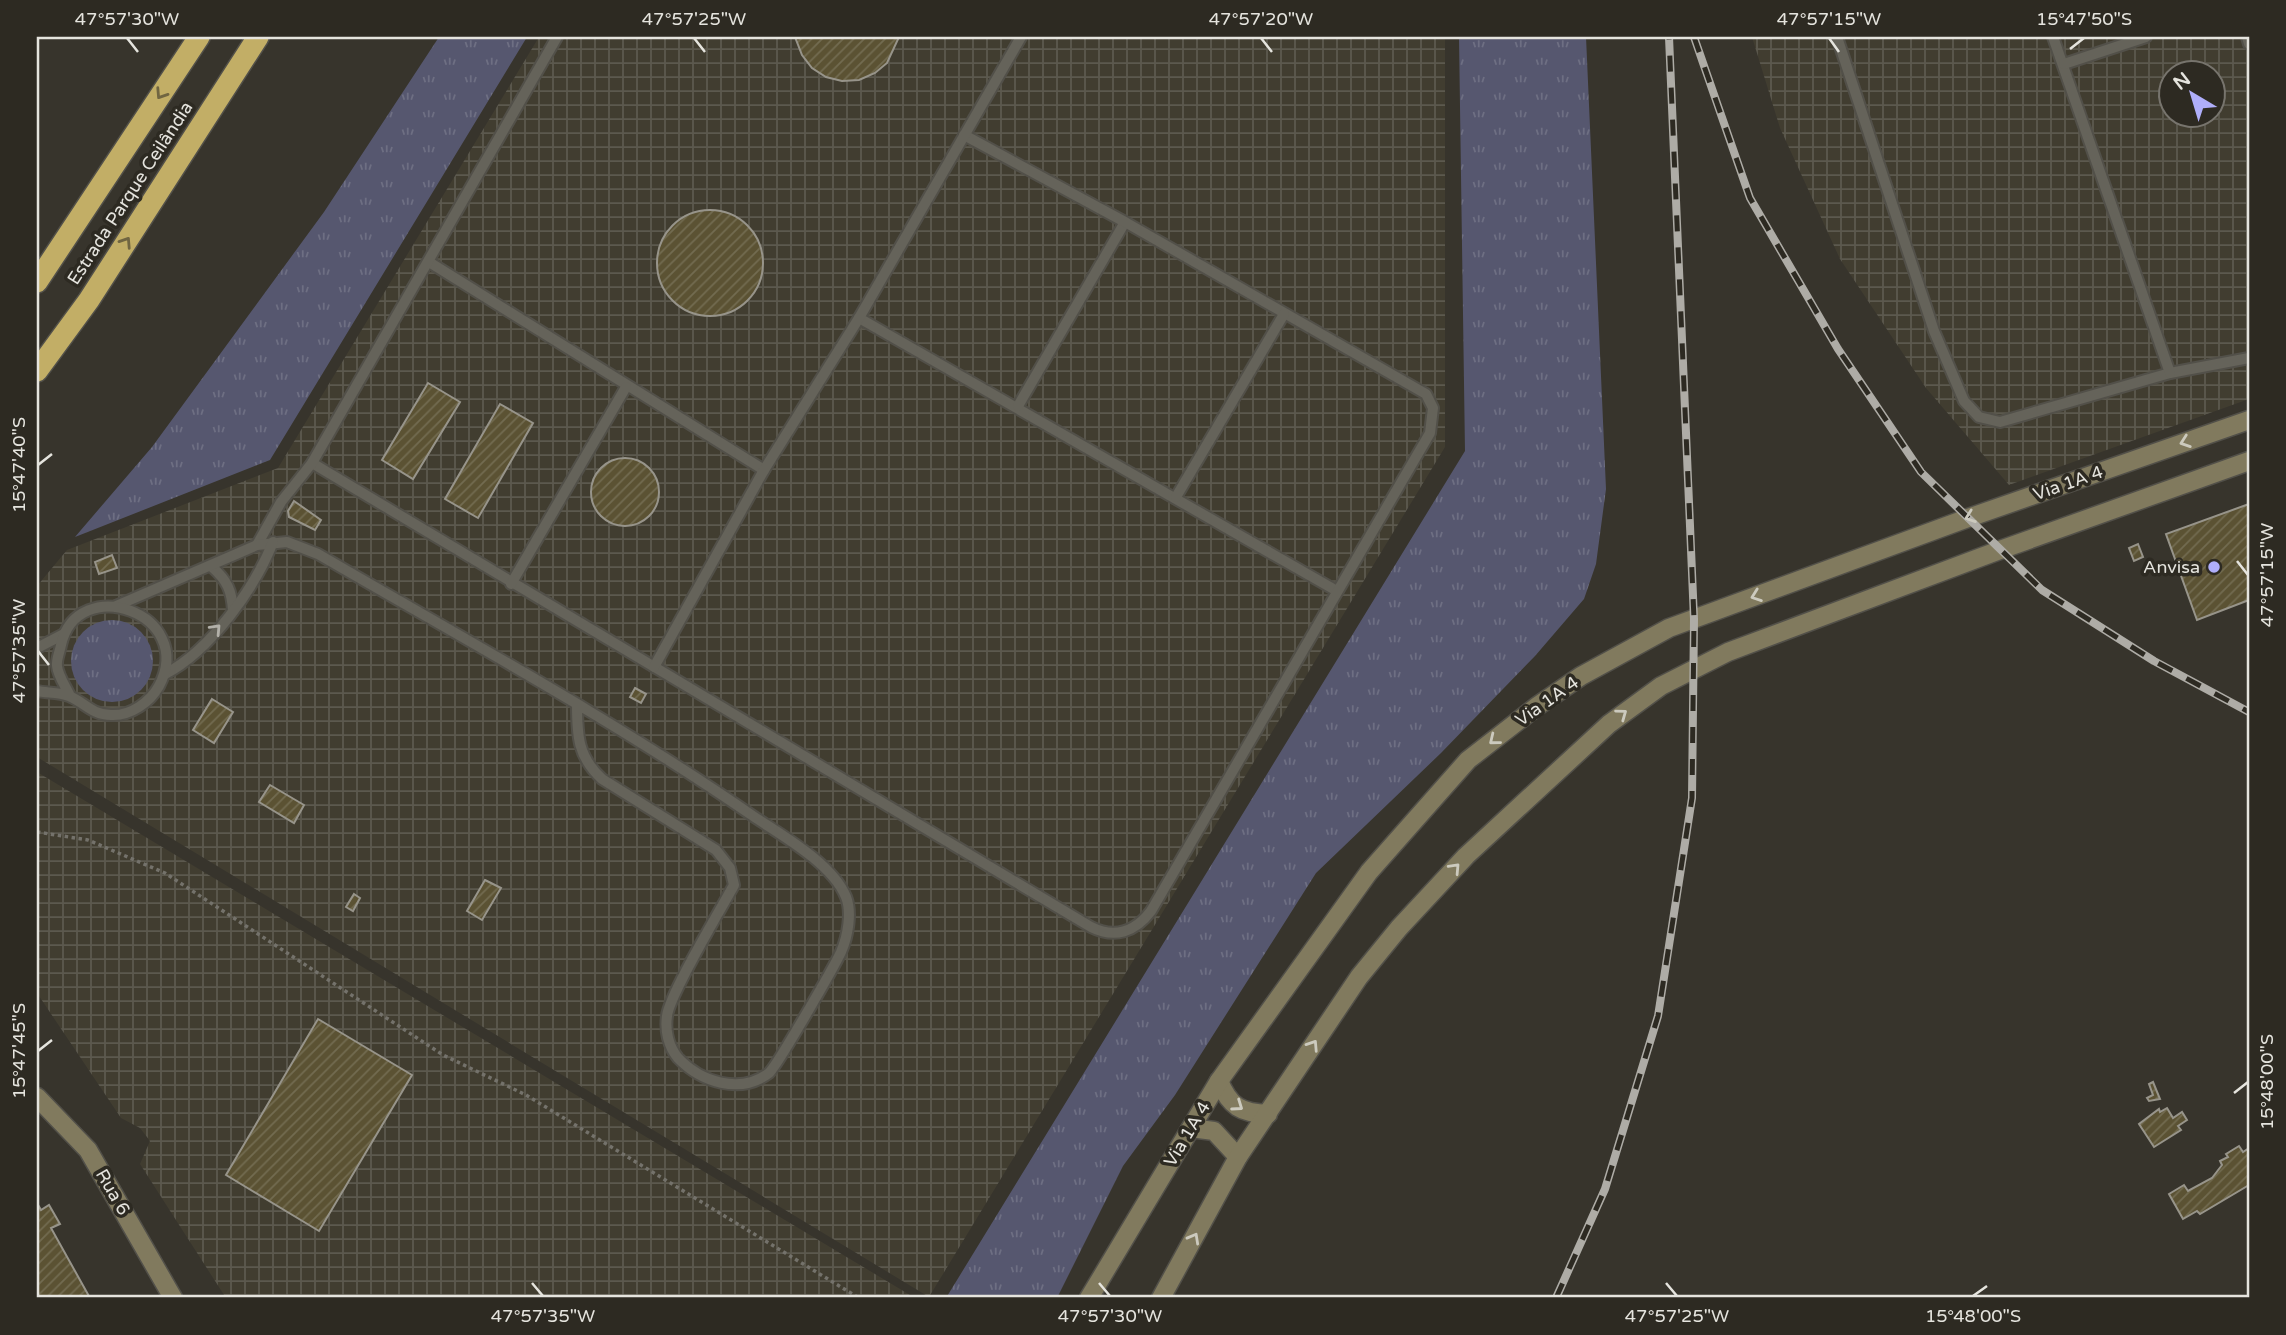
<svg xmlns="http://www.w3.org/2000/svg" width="2286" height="1335" font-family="'Varela Round',sans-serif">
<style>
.industrial{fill:url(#industrial-grid);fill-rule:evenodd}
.grass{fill:url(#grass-tufts)}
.building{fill:url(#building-hatch);stroke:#97948a;stroke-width:2}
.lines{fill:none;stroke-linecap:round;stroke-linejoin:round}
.lane-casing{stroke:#525049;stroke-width:14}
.secondary-casing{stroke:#525049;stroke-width:21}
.highway-casing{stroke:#525049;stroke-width:24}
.path{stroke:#74726b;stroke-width:3.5;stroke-dasharray:3.5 3.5;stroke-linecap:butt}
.lane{stroke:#65635a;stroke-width:10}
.secondary{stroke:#817a5e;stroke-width:18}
.highway{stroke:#c2ae66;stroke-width:21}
.rail-casing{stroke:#aeaca6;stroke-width:8}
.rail{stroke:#2d2a22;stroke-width:5;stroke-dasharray:16;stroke-linecap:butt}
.oneway{stroke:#706541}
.oneway2{stroke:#cccabe}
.oneway3{stroke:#b2b0a9}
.ticks{fill:none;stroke:#e5e4de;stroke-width:2.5}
.poi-dot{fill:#afaefa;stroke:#2d2a22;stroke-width:2.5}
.labels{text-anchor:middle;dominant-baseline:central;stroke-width:7;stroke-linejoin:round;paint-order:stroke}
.street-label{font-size:18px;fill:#e5e4de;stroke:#2d2a22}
.poi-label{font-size:18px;fill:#e5e4de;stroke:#2d2a22;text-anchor:end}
.neatline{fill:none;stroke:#e5e4de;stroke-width:2.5}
.ticks-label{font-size:18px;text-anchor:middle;fill:#e5e4de}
</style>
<defs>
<pattern id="industrial-grid" width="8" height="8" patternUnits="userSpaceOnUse" patternTransform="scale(1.75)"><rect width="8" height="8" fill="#413d30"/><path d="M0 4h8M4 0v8" fill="none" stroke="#5c594e"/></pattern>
<pattern id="grass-tufts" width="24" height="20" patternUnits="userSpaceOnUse" patternTransform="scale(1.75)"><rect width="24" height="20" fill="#56576f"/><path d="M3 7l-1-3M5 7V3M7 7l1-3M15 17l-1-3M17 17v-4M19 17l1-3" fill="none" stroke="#6e6f83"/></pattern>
<pattern id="building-hatch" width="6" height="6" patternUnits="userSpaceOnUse" patternTransform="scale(1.75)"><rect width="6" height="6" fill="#5b5233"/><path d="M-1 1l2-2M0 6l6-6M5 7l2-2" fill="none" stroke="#726b50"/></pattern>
</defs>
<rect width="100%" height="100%" fill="#37342c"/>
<g class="industrial">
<polygon points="539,37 1445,37 1445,447 929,1297 37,757 37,586 67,550 278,468"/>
<path d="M 1752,37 L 2249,37 L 2249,399 L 2009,485 L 1926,388 L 1840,259 L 1780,128 ZM 2170,74 L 2212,74 L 2212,116 L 2170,116 Z"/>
<polygon points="37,772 915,1298 226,1298 140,1164 150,1141 140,1128 121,1118 37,993"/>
</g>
<g class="grass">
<polygon points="439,37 527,37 270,460 75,537 152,447 324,212"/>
<polygon points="1459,37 1586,37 1606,489 1596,564 1584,599 1535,656 1441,753 1316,873 1175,1095 1123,1166 1057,1298 946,1298 1465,451"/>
<circle cx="112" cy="661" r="41"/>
</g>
<g class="building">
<polygon points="795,37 899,37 887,63 875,73 859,80 842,81 826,77 812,68 802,55"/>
<circle cx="710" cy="263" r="53"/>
<polygon points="428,383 460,402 413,479 382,460"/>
<polygon points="500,404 533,423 478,518 445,499"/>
<circle cx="625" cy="492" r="34"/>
<polygon points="294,501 321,520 315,530 289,517 288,511"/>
<polygon points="2249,504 2249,600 2197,620 2166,534"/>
<polygon points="2138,544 2143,557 2134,561 2129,548"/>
<polygon points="112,555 117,568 99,574 95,562"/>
<polygon points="635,688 646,694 641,703 630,697"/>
<polygon points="212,699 233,712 214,743 193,730"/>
<polygon points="270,785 304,805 294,823 259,802"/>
<polygon points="485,880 501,888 482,920 467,911"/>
<polygon points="354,894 360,898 353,911 346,907"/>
<polygon points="318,1019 412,1075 319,1231 226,1175"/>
<polygon points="2153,1082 2160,1099 2149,1101 2147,1098 2153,1095 2149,1084"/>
<polygon points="2167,1108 2173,1118 2182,1112 2187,1120 2178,1126 2181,1130 2154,1147 2139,1124 2159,1109 2160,1112"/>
<polygon points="2239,1146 2243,1152 2249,1148 2249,1185 2200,1214 2197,1211 2183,1219 2169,1194 2184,1185 2188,1191 2212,1178 2222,1165 2220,1161 2228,1157 2226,1154"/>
<polygon points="37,1203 41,1210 49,1205 60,1224 51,1228 90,1298 37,1298"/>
</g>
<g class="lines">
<g class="lane-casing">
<g id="lane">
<polyline points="1837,37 1934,331 1964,401 1979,417 2000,422 2170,373 2249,358"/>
<polyline points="2053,37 2170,373"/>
<polyline points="2247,37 2249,44"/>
<polyline points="2064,64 2146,37"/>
<polyline points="429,262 764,470"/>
<polyline points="859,318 1337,591"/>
<polyline points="1018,406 1125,222"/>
<path d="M 312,463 L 1091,927 C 1115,939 1135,932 1151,911 L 1430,433 L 1433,408 L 1426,394 L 1125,222 L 964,135"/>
<polyline points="1176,497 1284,314"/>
<polyline points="257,545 281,502 312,463 557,37"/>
<path d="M 212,567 C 227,580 232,591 233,611"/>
<polyline points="511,584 626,387"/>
<path d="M 116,606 L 257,545 L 287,542 L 318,554 C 464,639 614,720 753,816 C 781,835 832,863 846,897 C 852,912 848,936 841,952 C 834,967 777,1066 769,1073 C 740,1095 701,1082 678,1058 C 668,1046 665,1030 667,1016 C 669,995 721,909 734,885 L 730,868 L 716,850 L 602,779 C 578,757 577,736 577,705"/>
<polyline points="37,648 64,634"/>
<polyline points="654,667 764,470 859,318 1021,37"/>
<path d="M 165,674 C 210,651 255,588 273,542"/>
<path d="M 37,691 C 47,693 59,692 69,696 C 84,702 92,715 111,715 C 131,716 150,702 159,686 C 197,613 77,572 61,645 C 60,651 56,660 57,666 C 58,676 66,687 70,696"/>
</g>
</g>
<g class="secondary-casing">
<g id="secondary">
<path d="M 1219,1081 C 1230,1107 1241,1113 1268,1114"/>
<polyline points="37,1097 88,1150 173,1298"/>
<polyline points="1191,1128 1214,1131 1238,1157"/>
<polyline points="1089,1298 1219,1081 1369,872 1468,760 1536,707 1581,676 1669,628 1968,518 2249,420"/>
<polyline points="1161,1298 1238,1157 1359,977 1399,928 1466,856 1609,724 1661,686 1728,652 2000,550 2249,461"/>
</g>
</g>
<g class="highway-casing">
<g id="highway">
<polyline points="37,282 199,37"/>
<polyline points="37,371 89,300 258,37"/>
</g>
</g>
<polyline class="path" points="37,832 88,840 165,873 443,1055 526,1095 859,1298"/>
<use href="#lane" class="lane"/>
<use href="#secondary" class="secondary"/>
<use href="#highway" class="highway"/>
<g class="rail-casing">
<g id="rail">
<polyline points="1694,37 1750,198 1838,349 1921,472 2042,590 2154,661 2249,712"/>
<polyline points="1556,1298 1605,1189 1658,1016 1692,798 1694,619 1669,37"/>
</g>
</g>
<use href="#rail" class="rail"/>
</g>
<defs><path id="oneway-chevron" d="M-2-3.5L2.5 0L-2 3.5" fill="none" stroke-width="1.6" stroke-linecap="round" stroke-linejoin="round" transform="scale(1.75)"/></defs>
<g class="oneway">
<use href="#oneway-chevron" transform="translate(161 94) rotate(123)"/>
<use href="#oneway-chevron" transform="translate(126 242) rotate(-57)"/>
</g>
<g class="oneway2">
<use href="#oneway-chevron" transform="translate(2185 442) rotate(161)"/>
<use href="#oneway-chevron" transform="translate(1970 517) rotate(160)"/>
<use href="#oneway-chevron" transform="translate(1756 596) rotate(160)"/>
<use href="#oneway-chevron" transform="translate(1622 714) rotate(-36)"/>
<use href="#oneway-chevron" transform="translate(1494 740) rotate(141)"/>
<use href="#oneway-chevron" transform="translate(1455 868) rotate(-47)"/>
<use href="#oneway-chevron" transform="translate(1313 1045) rotate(-57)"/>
<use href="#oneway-chevron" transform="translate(1238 1106) rotate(35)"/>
<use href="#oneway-chevron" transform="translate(1194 1238) rotate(-61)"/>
</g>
<use class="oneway3" href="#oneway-chevron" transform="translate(216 629) rotate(-47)"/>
<path class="ticks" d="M 127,38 L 138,52M 694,38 L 705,52M 1261,38 L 1272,52M 1829,38 L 1839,52M 2070,49 L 2084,38M 38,465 L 52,454M 2237,561 L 2248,575M 38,651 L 49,665M 38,1051 L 52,1040M 2234,1093 L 2248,1082M 532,1283 L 543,1296M 1099,1283 L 1110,1296M 1666,1283 L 1677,1296M 1973,1296 L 1987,1286"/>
<circle class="poi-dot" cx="2214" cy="567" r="7"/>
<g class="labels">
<g class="street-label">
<text transform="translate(130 193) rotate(-57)">Estrada Parque Ceilândia</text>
<text transform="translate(2068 483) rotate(-19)">Via 1A 4</text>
<text transform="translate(1547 701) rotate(-35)">Via 1A 4</text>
<text transform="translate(1187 1134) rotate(-59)">Via 1A 4</text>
<text transform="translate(113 1192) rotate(60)">Rua 6</text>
</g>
<g class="poi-label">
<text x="2200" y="567">Anvisa</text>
</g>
</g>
<rect width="2286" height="1335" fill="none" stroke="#2d2a22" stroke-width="77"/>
<g transform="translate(2192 94) rotate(322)"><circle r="33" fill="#2d2a22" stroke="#77746d" stroke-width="2"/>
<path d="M0-5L12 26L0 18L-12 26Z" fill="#afaefa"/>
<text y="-10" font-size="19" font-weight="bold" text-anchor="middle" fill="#e5e4de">N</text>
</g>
<rect x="38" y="38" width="2210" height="1258" class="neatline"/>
<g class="ticks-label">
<text x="127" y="25">47°57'30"W</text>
<text x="694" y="25">47°57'25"W</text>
<text x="1261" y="25">47°57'20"W</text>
<text x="1829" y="25">47°57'15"W</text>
<text x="2084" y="25">15°47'50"S</text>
<text transform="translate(19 465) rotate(-90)" y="6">15°47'40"S</text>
<text transform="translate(2267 575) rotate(-90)" y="6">47°57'15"W</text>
<text transform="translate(19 651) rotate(-90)" y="6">47°57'35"W</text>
<text transform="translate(19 1051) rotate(-90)" y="6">15°47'45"S</text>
<text transform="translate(2267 1082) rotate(-90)" y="6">15°48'00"S</text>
<text x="543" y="1322">47°57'35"W</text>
<text x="1110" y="1322">47°57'30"W</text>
<text x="1677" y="1322">47°57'25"W</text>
<text x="1973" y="1322">15°48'00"S</text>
</g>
</svg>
